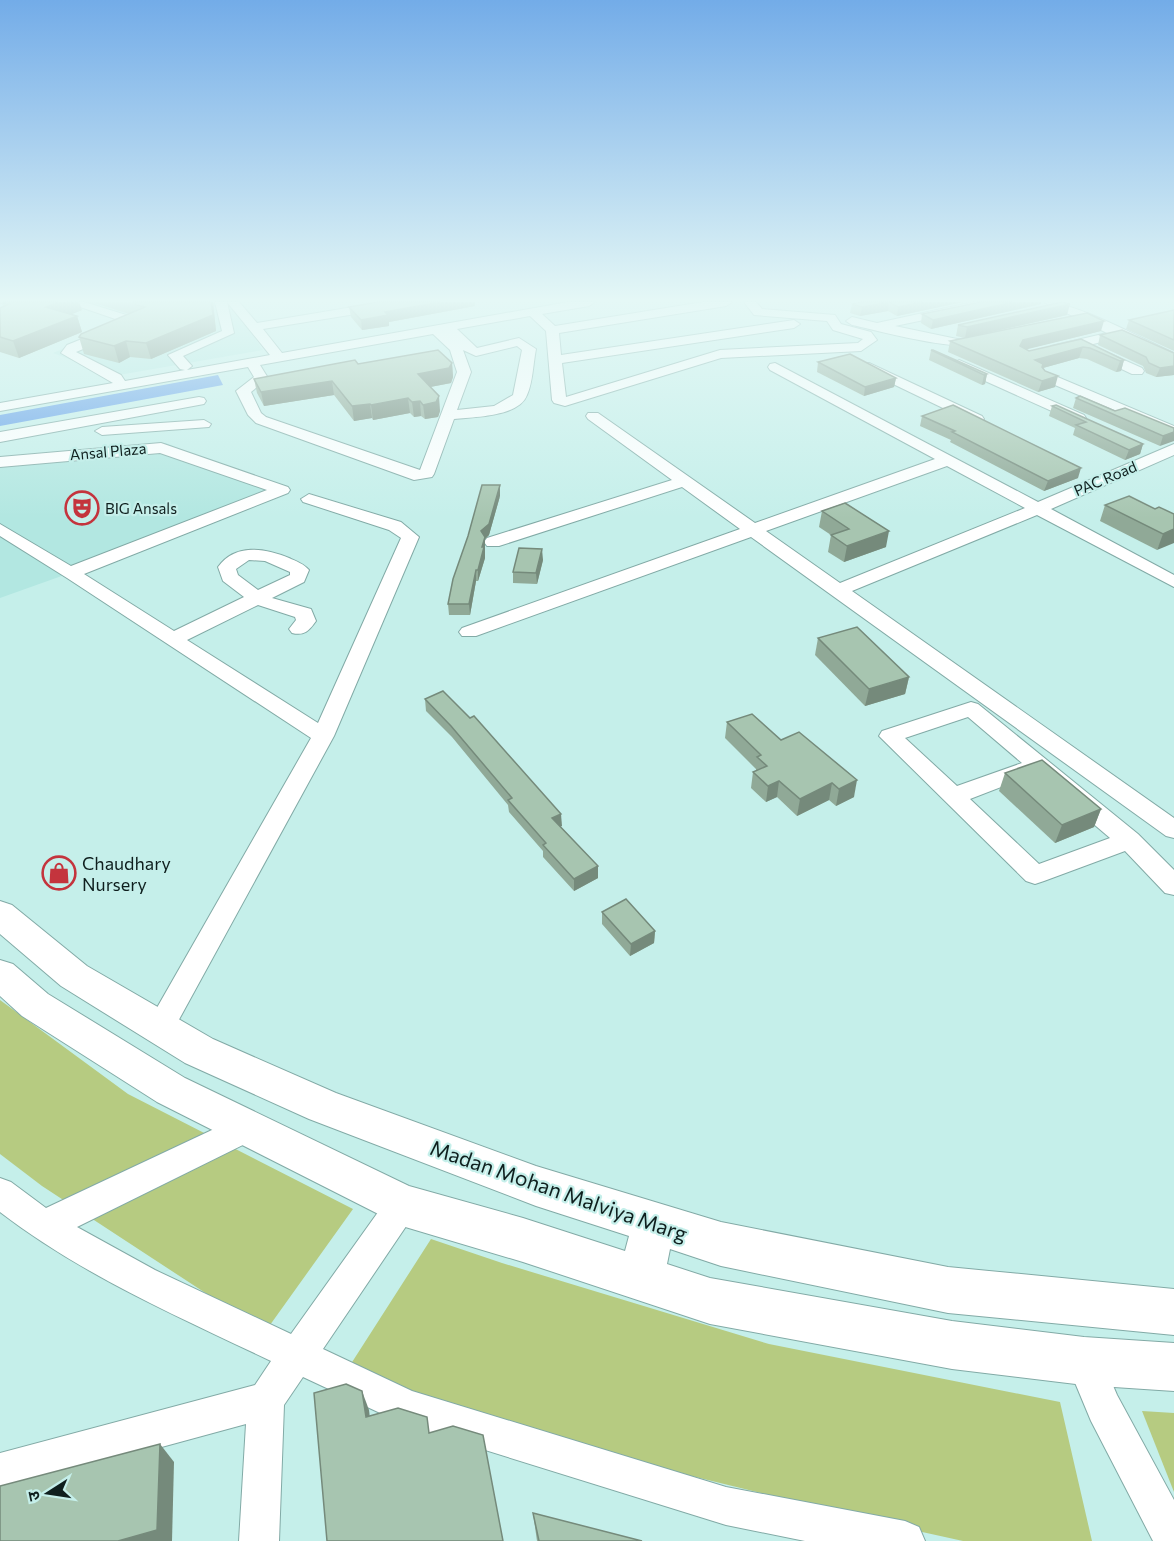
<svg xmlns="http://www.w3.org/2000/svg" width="1174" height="1541" font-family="Commissioner,'Noto Sans Devanagari',sans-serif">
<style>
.built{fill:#b2e7e1}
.green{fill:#b6cb81}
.water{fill:#64a0e9}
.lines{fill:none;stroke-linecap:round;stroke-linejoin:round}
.minor-casing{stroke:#82aaa6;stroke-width:2}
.major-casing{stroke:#82aaa6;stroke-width:2}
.minor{fill:#fff;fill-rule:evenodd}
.major{fill:#fff;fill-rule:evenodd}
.wall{fill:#90a997}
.shaded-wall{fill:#758a7b}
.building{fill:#a7c5b0;stroke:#758a7b;stroke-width:1.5}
.labels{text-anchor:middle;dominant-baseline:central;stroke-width:4.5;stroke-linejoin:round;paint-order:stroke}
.far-street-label{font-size:15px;fill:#0f1f1e;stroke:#c5efea}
.far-poi-label{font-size:15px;fill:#0f1f1e;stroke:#c5efea;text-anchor:start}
.poi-label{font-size:18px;fill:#0f1f1e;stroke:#c5efea;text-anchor:start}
.near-street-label{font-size:21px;fill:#0f1f1e;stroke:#c5efea}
</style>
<rect width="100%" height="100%" fill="#c5efea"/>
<g class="built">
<polygon points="56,302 230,302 263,350 113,376 53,353 127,322"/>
<polygon points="166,443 277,489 70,573 0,598 0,459"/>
</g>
<g class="green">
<polygon points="0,1000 128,1094 353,1209 265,1332 42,1186 0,1154"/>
<polygon points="431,1239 502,1263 769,1344 1060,1402 1092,1541 963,1541 904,1528 520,1434 347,1370"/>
<polygon points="1142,1411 1174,1413 1174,1492"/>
</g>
<polygon class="water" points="218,375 223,385 0,426 0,415"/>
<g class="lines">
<g class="minor-casing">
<g id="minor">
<path d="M 66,302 L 84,302 L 136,318 L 138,321 L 131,329 L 76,352 L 121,375 L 125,381 L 185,370 L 180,369 L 168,355 L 222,331 L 215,302 L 239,302 L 257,323 L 383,302 L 411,302 L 405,306 L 263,329 L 282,353 L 568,302 L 595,302 L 589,306 L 542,314 L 555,326 L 703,302 L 732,302 L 726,306 L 559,333 L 561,355 L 794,320 L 800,324 L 794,328 L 562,363 L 566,397 L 720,350 L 858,343 L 863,339 L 833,330 L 827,321 L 754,315 L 744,302 L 756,302 L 762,309 L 835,315 L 841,324 L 871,332 L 877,340 L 861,351 L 721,358 L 565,406 L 554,403 L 552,400 L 546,331 L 530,316 L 457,329 L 477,348 L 519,338 L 536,349 C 533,364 533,382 527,395 C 519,417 473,417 454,419 L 434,474 L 432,477 L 414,480 L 256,423 L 248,415 L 236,391 L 254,377 L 248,367 L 0,411 L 0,403 L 113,383 L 61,353 L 67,345 L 124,322 ZM 227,302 L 270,355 L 187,370 L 192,366 L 183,356 L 234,333 ZM 433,334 L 450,350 L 457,372 L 420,470 L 266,417 L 261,413 L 251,392 L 268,378 L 260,365 ZM 517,346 L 522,350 L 513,395 L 494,406 L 457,410 L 471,372 L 463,350 L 476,356 Z"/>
<path d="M 974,302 L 997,302 L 991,306 L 895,326 L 957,339 L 983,338 L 984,341 C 969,356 876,330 852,325 L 846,321 L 852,317 L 877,323 Z"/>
<path d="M 1044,302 C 1076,302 1142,339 1174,353 L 1174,362 L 1118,338 L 1056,353 L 1051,352 L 1049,349 L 1051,346 L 1107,333 Z"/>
<polygon points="1097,348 1142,368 1144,371 1142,374 1132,374 1092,355 1090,352"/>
<polygon points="959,360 1084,415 1086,418 1079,422 1074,421 954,367 952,364"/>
<path d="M 775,363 L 1038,502 L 1174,444 L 1174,455 L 1051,509 L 1174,575 L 1174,587 L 1037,515 L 852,591 L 1174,818 L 1174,838 L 1166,836 L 751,537 L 476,636 L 462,636 L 459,632 L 462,628 L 740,529 L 682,487 L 499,546 L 487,546 L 484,542 L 487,538 L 672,480 L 588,419 L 586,416 L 588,413 L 598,413 L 755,523 L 935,459 L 770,370 L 768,367 L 770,364 ZM 947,466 L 1025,508 L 840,583 L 766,531 Z"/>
<polygon points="869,363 982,416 984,419 982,422 972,422 864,370 862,367 864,364"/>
<polygon points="1048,373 1174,426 1174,435 1043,380 1041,377"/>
<polygon points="199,397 204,398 206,401 204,404 0,442 0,432"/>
<polygon points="204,420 211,424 209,427 102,435 95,431 102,427"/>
<path d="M 161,443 L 288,487 L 290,490 L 288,493 L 84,574 L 174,631 L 244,597 L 223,581 L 218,567 C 235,543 265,548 289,558 C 296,561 304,564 309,570 L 304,582 L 272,598 L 311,609 L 316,621 C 309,631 304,636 292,633 L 289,629 L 296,620 L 295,617 L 258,605 L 187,640 L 318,723 L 401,538 L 389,530 L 303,502 L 301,499 L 309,494 L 401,522 L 419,537 L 334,736 L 170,1036 L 160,1040 L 150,1036 L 146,1028 L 150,1020 L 311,738 L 67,578 L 0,536 L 0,524 L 71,566 L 267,490 L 160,453 L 0,467 L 0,457 ZM 249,560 L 265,561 L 290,572 L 290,575 L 258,590 L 238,575 L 236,569 Z"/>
<path d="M 971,702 L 978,704 L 1138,834 L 1174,870 L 1174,895 L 1165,893 L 1125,851 L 1044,881 L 1035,884 L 1026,881 L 879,736 L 882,731 ZM 968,717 L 1022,763 L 957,786 L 905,738 ZM 1035,774 L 1110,838 L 1039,864 L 970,799 Z"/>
<path d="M 246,1114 L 257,1118 L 261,1128 L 257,1138 L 77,1227 L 155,1270 L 291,1334 L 391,1194 L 402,1190 L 413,1194 L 418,1205 L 413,1216 L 323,1349 L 412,1391 L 726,1487 L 905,1521 L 919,1527 L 925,1541 L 805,1541 L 726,1525 L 408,1426 L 303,1377 L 284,1405 L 279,1541 L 239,1541 L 246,1424 L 0,1491 L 0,1453 L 255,1385 L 271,1361 C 179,1317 82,1275 0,1212 L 0,1178 L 11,1182 L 46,1208 Z"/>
<polygon points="1084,1343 1097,1348 1117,1395 1174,1500 1174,1541 1153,1541 1091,1421 1066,1361 1071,1348"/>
</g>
</g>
<g class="major-casing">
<polygon id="major" points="0,901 12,905 87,966 213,1039 336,1093 536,1166 721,1222 948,1267 1174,1289 1174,1335 948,1313 721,1266 670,1249 667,1264 710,1278 952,1321 1084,1337 1174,1343 1174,1391 1084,1385 952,1369 710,1324 523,1262 402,1226 157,1102 22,1016 0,996 0,960 13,964 48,994 185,1078 409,1186 523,1218 625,1251 629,1236 536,1206 309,1119 185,1063 61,986 0,934"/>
</g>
<use href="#minor" class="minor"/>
<use href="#major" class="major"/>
</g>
<g class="wall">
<polygon points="91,302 213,302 216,331 151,359 130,357 119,363 84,354 79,337 129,314"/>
<polygon points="378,302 475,302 475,306 389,322 389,326 362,330 351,317 349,307"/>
<polygon points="862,302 963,302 897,316 888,311 860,316 850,313 852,304"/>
<polygon points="2,303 82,310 71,314 77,316 82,332 19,358 0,352 0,308 3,306"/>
<polygon points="1041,304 931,329 921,323 922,314"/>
<polygon points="1174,310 1174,351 1126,329 1129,320"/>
<polygon points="1067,315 965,338 956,336 958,325"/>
<polygon points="1101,331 1026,349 1029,351 1081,339 1124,360 1121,371 1116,372 1087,359 1079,358 1043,368 1055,387 1038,392 948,352 950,341"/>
<polygon points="1100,335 1174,353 1174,375 1156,377 1146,373 1143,366 1098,345"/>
<polygon points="931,350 987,374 985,384 982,385 929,360"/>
<polygon points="818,362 896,378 894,387 864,396 817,372"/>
<polygon points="452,363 453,377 451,383 430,387 440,411 438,417 425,419 421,416 414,417 410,413 373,420 372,418 354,421 334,395 264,406 257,393 254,379 358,364"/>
<polygon points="1076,398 1115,411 1174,428 1160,446 1073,408"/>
<polygon points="1052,406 1143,444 1140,454 1125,460 1073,435 1075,428 1049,416"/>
<polygon points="922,416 1078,478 1044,491 950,442 951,440 920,426"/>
<polygon points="500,496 489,535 485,539 485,558 478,581 476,581 470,615 449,615 448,604"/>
<polygon points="1105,505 1155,509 1174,514 1157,550 1100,521"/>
<polygon points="822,511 886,547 844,562 828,552 831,535 819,527"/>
<polygon points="543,560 537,584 513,583 513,572"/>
<polygon points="818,638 909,677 905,694 865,706 815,655"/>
<polygon points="425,699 562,826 560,826 598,866 598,878 574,891 543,857 543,851 509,812 508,805 452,737 426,711"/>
<polygon points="727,722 781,740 854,797 836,806 829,800 797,816 777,797 766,802 751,788 753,772 756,771 756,769 725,738"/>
<polygon points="1005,773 1101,809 1094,827 1055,843 999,791"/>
<polygon points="602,912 655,931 654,943 630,956 602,924"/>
<polygon points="533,1513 642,1541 537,1541"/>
</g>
<g class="shaded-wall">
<polygon points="58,302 79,302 82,310 51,323 46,307"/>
<polygon points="211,302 213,302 216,331 151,359 146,343"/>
<polygon points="440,302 475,302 475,306 389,322 389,326 362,330 361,320 385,312"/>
<polygon points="889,302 888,311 860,316 862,307"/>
<polygon points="922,302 963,302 897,316 898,307"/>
<polygon points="1013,302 1041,302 1041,304 931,329 933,320"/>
<polygon points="1070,304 1067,315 965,338 967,327"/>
<polygon points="77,316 82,332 19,358 13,341"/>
<polygon points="1104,321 1101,331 1020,351 1020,346 1023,340"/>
<polygon points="126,341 130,357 119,363 114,346"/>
<polygon points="1083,347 1079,358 1032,371 1035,360"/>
<polygon points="1124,360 1121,371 1116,372 1120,361"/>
<polygon points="452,363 453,377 451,383 420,389 418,374"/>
<polygon points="1174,366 1174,375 1156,377 1160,368"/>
<polygon points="987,374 985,384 982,385 984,375"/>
<polygon points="1058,376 1055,387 1038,392 1042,381"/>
<polygon points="896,378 894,387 864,396 865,387"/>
<polygon points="332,381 334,395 264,406 261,392"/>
<polygon points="439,396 440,411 438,417 425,419 423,405"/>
<polygon points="408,398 410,413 373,420 371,405"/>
<polygon points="420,401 421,416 414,417 412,402"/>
<polygon points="370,404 372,418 354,421 352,406"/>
<polygon points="1174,432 1174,441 1160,446 1163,436"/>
<polygon points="1143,444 1140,454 1125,460 1129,450"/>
<polygon points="1081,468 1078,478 1044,491 1048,481"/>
<polygon points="500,485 500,496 489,535 485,539 485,558 478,581 478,570 481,531"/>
<polygon points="1174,529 1174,543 1157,550 1163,534"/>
<polygon points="889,531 886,547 844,562 847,546"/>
<polygon points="542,549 543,560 537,584 536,573"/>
<polygon points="476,570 476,581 470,615 469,604"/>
<polygon points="909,677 905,694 865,706 869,689"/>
<polygon points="857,780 854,797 836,806 839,789"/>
<polygon points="779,781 777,797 766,802 768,786"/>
<polygon points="832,783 829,800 797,816 800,799"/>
<polygon points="1101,809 1094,827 1055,843 1062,825"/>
<polygon points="561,814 562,826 553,830 552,818"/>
<polygon points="598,866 598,878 574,891 574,879"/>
<polygon points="655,931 654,943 630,956 631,944"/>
<polygon points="362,1391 369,1410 372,1436 366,1417"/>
<polygon points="160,1444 174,1462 172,1541 118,1541"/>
</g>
<g class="building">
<polygon points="4,302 58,302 46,307 77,316 13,341 0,337 0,308 9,304 2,303"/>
<polygon points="134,302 211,302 213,315 146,343 126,341 114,346 79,337 81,334 145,307 136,305"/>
<polygon points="378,302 440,302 385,312 388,315 361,320 349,307"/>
<polygon points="862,302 922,302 898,307 889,302 862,307 852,304"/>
<polygon points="981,302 1013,302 933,320 922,314"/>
<polygon points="1062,302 1070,304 967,327 958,325"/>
<polygon points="1174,310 1174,340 1129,320"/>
<polygon points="1087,313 1104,321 1023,340 1020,346 1029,351 1081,339 1124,360 1120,361 1090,348 1083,347 1035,360 1043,364 1042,367 1045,371 1058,376 1042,381 950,341"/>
<polygon points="1122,330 1174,353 1174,366 1160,368 1149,363 1146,357 1100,335"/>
<polygon points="438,350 452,363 449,368 418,374 439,396 436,402 423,405 420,401 412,402 408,398 371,405 370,404 352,406 332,381 261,392 254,379 355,360 358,364"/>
<polygon points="931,350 933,350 987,374 984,375"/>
<polygon points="850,354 896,378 865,387 818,362"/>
<polygon points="1080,396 1115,411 1125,408 1174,428 1174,432 1163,436 1076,398"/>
<polygon points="953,405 1081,468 1048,481 952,432 955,431 922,416"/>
<polygon points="1056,405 1143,444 1129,450 1076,425 1086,422 1052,406"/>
<polygon points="482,485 500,485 489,524 481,531 485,537 482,547 484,547 478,570 476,570 469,604 448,604 453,579 468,536"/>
<polygon points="1129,496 1155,509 1159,507 1174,514 1174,529 1163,534 1105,505"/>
<polygon points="845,503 889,531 847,546 831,535 849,529 822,511"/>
<polygon points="519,548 542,549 536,573 513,572"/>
<polygon points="857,627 909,677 869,689 818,638"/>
<polygon points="443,691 470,718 474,716 561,814 552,818 598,866 574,879 543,845 546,843 508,800 512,798 451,726 425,699"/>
<polygon points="752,714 781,740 799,732 857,780 839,789 832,783 800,799 779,781 768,786 753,772 767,766 757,757 761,755 727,722"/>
<polygon points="1042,760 1101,809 1062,825 1005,773"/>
<polygon points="626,899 655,931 631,944 602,912"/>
<polygon points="346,1384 362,1391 366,1417 398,1408 427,1417 429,1433 453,1426 483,1435 503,1541 327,1541 314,1393"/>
<polygon points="160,1444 157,1530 118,1541 0,1541 0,1486"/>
<polygon points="533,1513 642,1541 539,1541"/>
</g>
<linearGradient id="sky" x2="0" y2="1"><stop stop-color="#73ace8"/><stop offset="0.58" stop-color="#e5f8f6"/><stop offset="1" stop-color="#e5f8f6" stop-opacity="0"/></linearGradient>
<rect width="1174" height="518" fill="url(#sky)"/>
<defs>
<g id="theatre-ring" transform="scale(1.725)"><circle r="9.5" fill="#c5efea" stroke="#c4343d" stroke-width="1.5"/><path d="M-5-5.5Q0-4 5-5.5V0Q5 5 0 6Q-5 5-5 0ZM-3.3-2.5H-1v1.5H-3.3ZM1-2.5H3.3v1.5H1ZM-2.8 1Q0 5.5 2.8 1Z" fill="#c4343d"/></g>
<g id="shop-ring" transform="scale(1.725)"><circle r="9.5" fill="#c5efea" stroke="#c4343d" stroke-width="1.5"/><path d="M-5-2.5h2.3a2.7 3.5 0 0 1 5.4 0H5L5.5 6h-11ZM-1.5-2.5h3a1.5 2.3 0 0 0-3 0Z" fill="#c4343d"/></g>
</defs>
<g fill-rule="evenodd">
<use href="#theatre-ring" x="82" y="508"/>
<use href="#shop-ring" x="59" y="873"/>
</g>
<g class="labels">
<g class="far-street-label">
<text transform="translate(108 451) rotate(-5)">Ansal Plaza</text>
<text transform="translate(1105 478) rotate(-23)">PAC Road</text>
</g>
<g class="far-poi-label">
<text x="105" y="508">BIG Ansals</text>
</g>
<g class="poi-label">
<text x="82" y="863">Chaudhary<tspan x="82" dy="21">Nursery</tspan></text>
</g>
<g class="near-street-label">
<text transform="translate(559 1190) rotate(19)">Madan Mohan Malviya Marg</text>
</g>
</g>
<g transform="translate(48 1493) rotate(258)" stroke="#c5efea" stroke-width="4.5" paint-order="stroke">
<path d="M0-4.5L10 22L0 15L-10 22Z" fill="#0f1f1e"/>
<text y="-9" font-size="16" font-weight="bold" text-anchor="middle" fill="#0f1f1e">उ</text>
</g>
</svg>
